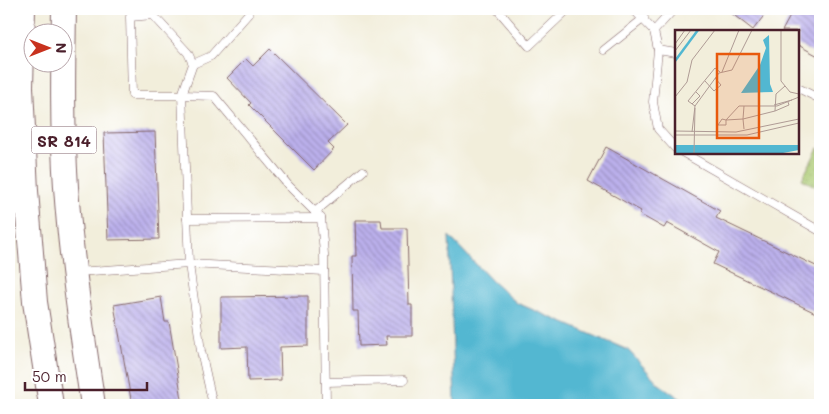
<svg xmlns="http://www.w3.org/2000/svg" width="829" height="414" font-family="Mali,sans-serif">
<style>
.green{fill:url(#green-dots);stroke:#7a744e}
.water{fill:#52b7d1;stroke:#4e6b7e}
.building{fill:url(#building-back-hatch)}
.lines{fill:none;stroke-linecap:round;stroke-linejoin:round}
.lane-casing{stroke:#856769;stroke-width:9}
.primary-casing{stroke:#856769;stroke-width:26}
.lane{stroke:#fff;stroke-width:8}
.primary{stroke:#fff;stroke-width:24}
.labels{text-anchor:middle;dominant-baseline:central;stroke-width:4.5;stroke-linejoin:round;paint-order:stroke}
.shield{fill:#fff;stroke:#80626b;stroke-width:1}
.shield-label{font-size:16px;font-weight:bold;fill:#4a1f2b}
.inset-river{fill:none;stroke:#52b7d1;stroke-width:2.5}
.inset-road{fill:none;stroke:#af9b95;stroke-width:1}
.view{fill:#e8590c;fill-opacity:0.15;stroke:#e8590c;stroke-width:2.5}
.inset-edge{fill:none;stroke:#4a1f2b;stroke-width:2.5}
</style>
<defs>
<pattern id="green-dots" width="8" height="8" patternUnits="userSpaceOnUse" patternTransform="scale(1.25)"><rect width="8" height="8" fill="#abca72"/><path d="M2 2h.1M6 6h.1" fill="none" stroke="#95ad63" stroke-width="1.8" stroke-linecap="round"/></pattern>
<pattern id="building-back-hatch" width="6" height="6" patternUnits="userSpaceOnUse" patternTransform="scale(1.25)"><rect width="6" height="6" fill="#bbb0ec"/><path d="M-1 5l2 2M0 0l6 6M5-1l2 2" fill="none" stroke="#9a8fbf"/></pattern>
</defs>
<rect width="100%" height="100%" fill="#fff"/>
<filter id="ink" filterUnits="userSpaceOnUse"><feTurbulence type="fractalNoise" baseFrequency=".02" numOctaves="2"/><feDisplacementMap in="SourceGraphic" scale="10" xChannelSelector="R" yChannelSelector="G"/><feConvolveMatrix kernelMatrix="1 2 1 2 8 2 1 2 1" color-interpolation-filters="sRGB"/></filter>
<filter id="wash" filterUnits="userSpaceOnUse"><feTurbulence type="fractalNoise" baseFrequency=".0096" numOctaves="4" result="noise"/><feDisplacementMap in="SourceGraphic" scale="20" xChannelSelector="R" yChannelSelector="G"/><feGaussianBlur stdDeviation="1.12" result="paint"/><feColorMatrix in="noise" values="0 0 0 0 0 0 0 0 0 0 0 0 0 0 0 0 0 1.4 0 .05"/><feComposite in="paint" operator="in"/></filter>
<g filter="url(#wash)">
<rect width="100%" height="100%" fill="#f2eedb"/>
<polygon class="green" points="818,148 820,149 820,189 802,179"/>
<polygon class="water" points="449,236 493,282 517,303 628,350 659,384 690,405 455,405"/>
<g id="blocks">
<g class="building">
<polygon points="726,9 769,9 753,30"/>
<polygon points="794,9 820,9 820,57 798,45 798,31 782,31"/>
<polygon points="270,49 347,125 328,143 334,149 314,170 249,105 251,103 227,78 246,59 253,66"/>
<polygon points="155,132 159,239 108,240 104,133"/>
<polygon points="606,147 720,211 716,218 820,268 820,315 713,264 719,252 667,223 664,228 639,214 641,211 588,181"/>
<polygon points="355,220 381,220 382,228 407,228 409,305 412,305 412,336 386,336 387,345 359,346 358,311 353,311 352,256 356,256"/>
<polygon points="308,296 308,346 280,347 281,380 248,381 247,347 221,348 221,297"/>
<polygon points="161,297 165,322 169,322 183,405 132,405 114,305"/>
</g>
</g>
</g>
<g filter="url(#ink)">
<use href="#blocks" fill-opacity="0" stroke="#856769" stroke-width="1"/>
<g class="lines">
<g class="lane-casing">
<g id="lane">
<polyline points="497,9 529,46 568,9"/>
<polyline points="633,9 654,31 658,50 653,102 658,129 676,149"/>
<polygon points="153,15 188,53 193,64 182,95 132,95 130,17"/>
<polyline points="654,31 674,9"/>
<polyline points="604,50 644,18"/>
<polyline points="658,50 676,53"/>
<polyline points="193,64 211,56 248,14"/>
<polyline points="798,88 820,99"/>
<polyline points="682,152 820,231"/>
<polyline points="315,212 363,171"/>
<polyline points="187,219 321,218"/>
<polyline points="77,272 189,264 182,95 214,96 288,185 321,218 324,254 326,405"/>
<polyline points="326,382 404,380"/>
<polyline points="213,405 201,351 189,264 324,271"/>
</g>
</g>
<g class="primary-casing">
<g id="primary">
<polyline points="23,9 21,87 26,191 35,302 51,405"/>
<path d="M 64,9 C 63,68 62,128 66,187 C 71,260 82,333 93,405"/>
</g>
</g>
<use href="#lane" class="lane"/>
<use href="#primary" class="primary"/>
</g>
</g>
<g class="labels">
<rect class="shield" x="31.5" y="126.5" width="65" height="27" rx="4"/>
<g class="shield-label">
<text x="64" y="140">SR 814</text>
</g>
</g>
<g transform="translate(675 30)">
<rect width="124" height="124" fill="#f2eedb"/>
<path d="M 94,5 L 95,54 L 98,62 L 66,63 L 85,35 L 91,18 L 88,10 ZM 0,115 L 124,115 L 124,120 L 108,123 L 0,123 Z" fill="#52b7d1"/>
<path class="inset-river" d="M 0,31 L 23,0"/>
<path class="inset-road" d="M 106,0 L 106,51 L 115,62 L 124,64M 0,14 L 10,0M 0,21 L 16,0M 47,42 L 64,0M 30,51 L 39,61 L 46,55 L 40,48M 0,67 L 12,52 L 17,30 L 40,0M 17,74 L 25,66 L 21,62M 99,75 L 117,70M 20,76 L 13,71 L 40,38 L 45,42M 69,76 L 68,89 L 100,81 L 101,64 L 110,56M 100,81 L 114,75 L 113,72M 47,89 L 51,90 L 51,95 L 43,95 ZM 69,99 L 68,89 L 51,90 L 64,76 L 102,76 L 124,67M 0,101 L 61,102 L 124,89M 17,102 L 20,76 L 44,43 L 57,40 L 77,0M 0,105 L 72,105 L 124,93M 19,123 L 20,78"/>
<path class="view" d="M 42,24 L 84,24 L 84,108 L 42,108 Z"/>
<rect width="124" height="124" class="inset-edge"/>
</g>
<rect width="829" height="414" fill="none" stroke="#fff" stroke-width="30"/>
<g transform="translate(48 48) rotate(90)"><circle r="24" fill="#ffffff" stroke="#b7a5aa"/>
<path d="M0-4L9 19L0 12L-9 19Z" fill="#c8321e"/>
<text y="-8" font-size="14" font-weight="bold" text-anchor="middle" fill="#4a1f2b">N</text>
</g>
<path d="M25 382v8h122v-8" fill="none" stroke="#4a1f2b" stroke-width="2.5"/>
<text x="32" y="382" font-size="15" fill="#4a1f2b" stroke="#ffffff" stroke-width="4" paint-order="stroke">50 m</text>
</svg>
